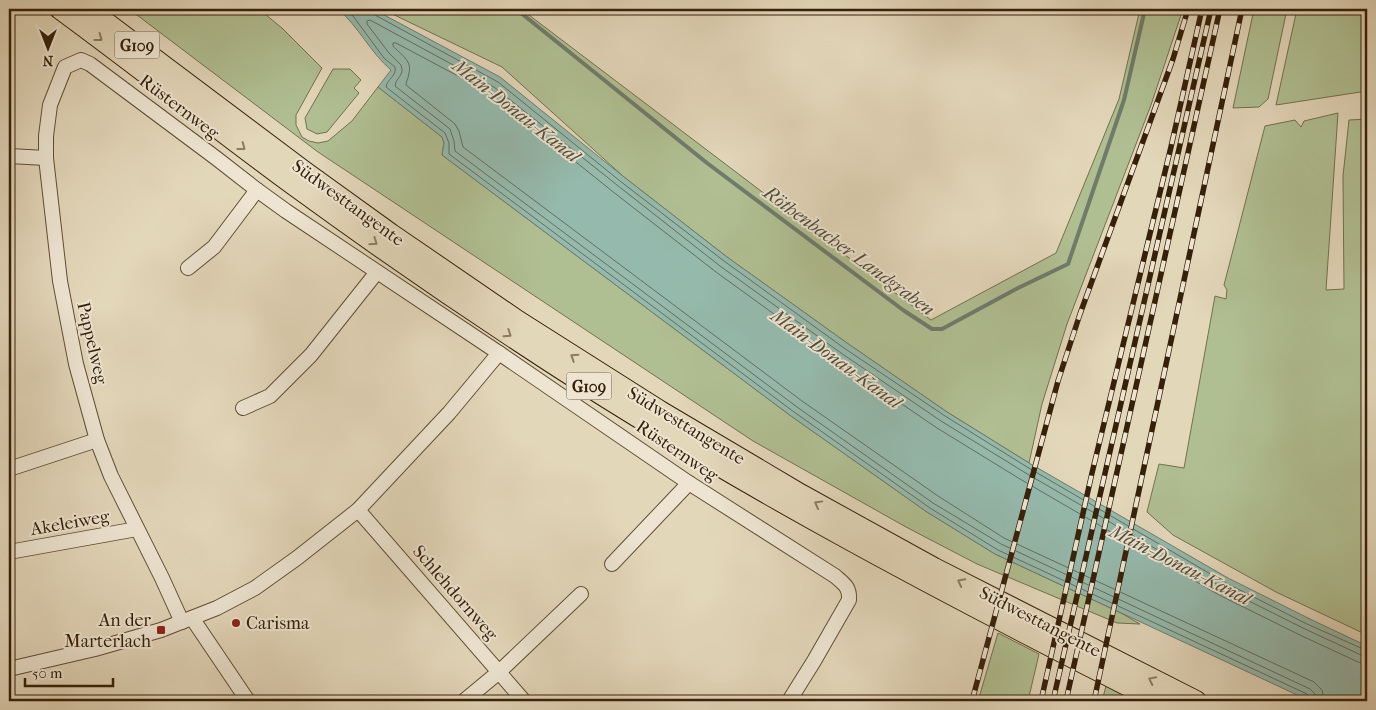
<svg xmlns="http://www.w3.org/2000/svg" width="1376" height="710" font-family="'IM FELL French Canon',serif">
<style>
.green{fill:#b0bf92;stroke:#73704e}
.water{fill:#95baad;stroke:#6f7c6b}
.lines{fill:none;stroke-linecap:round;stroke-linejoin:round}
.shore{stroke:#666d5b;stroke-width:1}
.stream{stroke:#6f7c6b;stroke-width:4}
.minor-casing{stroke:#614e35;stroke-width:16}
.highway-casing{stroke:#362009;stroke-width:22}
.minor{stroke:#ede5d2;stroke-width:14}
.highway{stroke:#e3d7ba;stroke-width:20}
.rail-casing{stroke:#362009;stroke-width:5.5}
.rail{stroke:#ede5d2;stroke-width:4;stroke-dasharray:11;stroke-linecap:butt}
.oneway{stroke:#8c7c62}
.poi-dot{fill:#8f2418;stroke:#ede5d2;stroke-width:2}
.labels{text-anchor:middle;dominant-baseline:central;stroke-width:4;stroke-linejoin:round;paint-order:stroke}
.shield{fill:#ede5d2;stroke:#6d5b45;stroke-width:1}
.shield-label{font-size:16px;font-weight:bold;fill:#362009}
.street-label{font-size:18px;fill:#362009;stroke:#ede5d2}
.poi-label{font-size:18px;fill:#362009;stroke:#ede5d2;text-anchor:end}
.water-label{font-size:19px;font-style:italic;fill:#524e3a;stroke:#ede5d2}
</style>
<rect width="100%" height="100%" fill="#e3d7ba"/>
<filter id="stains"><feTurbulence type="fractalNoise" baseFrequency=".004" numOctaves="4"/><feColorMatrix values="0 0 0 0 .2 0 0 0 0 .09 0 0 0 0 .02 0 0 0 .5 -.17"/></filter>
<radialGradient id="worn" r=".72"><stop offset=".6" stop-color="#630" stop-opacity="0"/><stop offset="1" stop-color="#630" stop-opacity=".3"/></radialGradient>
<g class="green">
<polygon points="129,9 259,9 283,29 322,68 296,115 296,125 302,137 309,141 318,143 328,141 352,121 378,87 442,137 444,143 442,155 791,416 927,512 995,554 1121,613 1140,624 1117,623 977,564 906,527 753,441 318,152"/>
<polygon points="382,9 521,9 931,320 1056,253 1119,99 1140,9 1183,9 1151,105 1067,324 1042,404 1029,463 947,412 847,343 727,257 624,177 502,67"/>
<polygon points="1254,9 1287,9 1268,99 1259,107 1233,108"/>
<polygon points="1297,9 1367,9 1367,91 1276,105"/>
<polygon points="333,69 350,69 361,80 354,88 359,93 327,132 317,134 307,129 305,118"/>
<polygon points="1338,113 1326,290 1344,289 1343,176 1349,120 1367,119 1367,635 1276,592 1173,535 1147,512 1159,464 1184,468 1215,296 1226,299 1227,290 1224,285 1265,126 1295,120 1301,127 1304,121"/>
<polygon points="998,633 1039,654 1028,701 978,701"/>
<polygon points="1106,686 1138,701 1102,701"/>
</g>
<path class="water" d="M 338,9 L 373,9 L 500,77 L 624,177 L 727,257 L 847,343 L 947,412 L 1029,463 L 1228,578 L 1310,619 L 1367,646 L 1367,701 L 1310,701 L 995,554 L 927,512 L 791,416 L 442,155 L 444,143 L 442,137 L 378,87 L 391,70 C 370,52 359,27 338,9 Z"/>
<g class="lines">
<g class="shore">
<path d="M 345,9 L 353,16 L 384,58 L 395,67 C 397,76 387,79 386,87 L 445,133 L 449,143 L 449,154 L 794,412 L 930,508 L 998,550 L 1307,694 L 1310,697 L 1311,701"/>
<polyline points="372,9 372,13 375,15 498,82 620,181 724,261 844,348 945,416 1027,467 1226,583 1307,624 1363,649 1367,650"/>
<path d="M 1317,701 L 1315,694 L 1310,689 L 1001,544 L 933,503 L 797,407 L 455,151 L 454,141 L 450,129 L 395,86 C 396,77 405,76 401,65 L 389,53 L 367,24 L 367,21 L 370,20 L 494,87 L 617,185 L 720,266 L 841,353 L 941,421 L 1024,472 L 1223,588 L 1305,629 L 1361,655 L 1367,656"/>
<path d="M 1324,701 L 1322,690 L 1314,682 L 1004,538 L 938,496 L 802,401 L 463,147 L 459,131 L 455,124 L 406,85 C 406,81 409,77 409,73 C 412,60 401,55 393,46 L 393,43 L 396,43 L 490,93 L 612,191 L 716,272 L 836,359 L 937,428 L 1020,479 L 1219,595 L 1302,636 L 1358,662 L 1367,664"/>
</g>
<polyline class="stream" points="516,9 707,163 903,310 932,329 942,329 1018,288 1068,264 1124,100 1145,9"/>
<g class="minor-casing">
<g id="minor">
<polyline points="9,156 46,158"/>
<polyline points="188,268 214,247 257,190"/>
<polyline points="243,408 270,396 311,355 377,272"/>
<polyline points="9,469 97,440"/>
<polyline points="358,510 524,701"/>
<polyline points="9,552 137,529"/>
<polyline points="612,564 689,483"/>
<polyline points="192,618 248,701"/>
<path d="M 182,622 L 162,578 L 111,476 L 97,440 L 76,364 L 60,281 L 46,158 L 46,136 L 50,105 L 65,67 L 81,60 L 90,64 L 216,158 L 257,190 L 286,211 L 499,353 L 689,483 L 835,576 C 844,584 850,587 849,600 L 814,661 L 789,701"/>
<polyline points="9,669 95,649 161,630 217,608 255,588 297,558 358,510 449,413 499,353"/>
<polyline points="464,701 499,672 581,594"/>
</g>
</g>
<g class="highway-casing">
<g id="highway">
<path d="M 60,9 C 139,67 216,128 295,186 C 369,240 444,292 520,342 C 725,478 940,591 1158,701"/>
<polyline points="88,9 305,172 391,234 518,321 660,411 800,494 934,568 1196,701"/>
</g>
</g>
<use href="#minor" class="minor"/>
<use href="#highway" class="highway"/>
<g class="rail-casing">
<g id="rail">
<polyline points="972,701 1058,381 1080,314 1173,59 1188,9"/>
<polyline points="1041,701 1092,473 1171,147 1202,9"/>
<polyline points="1053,701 1211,9"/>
<polyline points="1066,701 1220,9"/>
<polyline points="1094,701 1242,9"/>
</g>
</g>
<use href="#rail" class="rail"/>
</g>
<defs><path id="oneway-chevron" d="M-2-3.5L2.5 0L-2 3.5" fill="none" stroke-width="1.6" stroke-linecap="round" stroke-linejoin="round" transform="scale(1.25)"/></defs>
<g class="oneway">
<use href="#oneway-chevron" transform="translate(99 38) rotate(37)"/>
<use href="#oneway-chevron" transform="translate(242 147) rotate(37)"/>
<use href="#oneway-chevron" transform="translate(374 242) rotate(35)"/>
<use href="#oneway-chevron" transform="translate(508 334) rotate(34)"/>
<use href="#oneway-chevron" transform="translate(574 357) rotate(-147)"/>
<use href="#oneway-chevron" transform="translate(818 504) rotate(-151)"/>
<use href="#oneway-chevron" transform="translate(961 582) rotate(-153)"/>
<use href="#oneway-chevron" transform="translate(1152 680) rotate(-154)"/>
</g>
<g class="poi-dot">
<circle cx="236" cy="623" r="5"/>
<rect x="156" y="625" width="10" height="10" rx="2.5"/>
</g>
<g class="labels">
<g class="shield">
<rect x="114.5" y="31.5" width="45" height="27" rx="4"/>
<rect x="566.5" y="372.5" width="45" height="27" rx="4"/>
</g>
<g class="shield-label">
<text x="137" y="45">G109</text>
<text x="589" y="386">G109</text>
</g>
<g class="street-label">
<text transform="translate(179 107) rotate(37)">Rüsternweg</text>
<text transform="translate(348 203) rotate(36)">Südwesttangente</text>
<text transform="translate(92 343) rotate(77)">Pappelweg</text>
<text transform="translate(686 426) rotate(31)">Südwesttangente</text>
<text transform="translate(677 451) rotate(34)">Rüsternweg</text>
<text transform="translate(70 523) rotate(-10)">Akeleiweg</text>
<text transform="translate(455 593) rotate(49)">Schlehdornweg</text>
<text transform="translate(1040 622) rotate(27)">Südwesttangente</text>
</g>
<g class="poi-label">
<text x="151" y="620">An der<tspan x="151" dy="21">Marterlach</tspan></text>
<text x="246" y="623" text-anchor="start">Carisma</text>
</g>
<g class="water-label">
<text transform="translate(516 111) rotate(38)">Main-Donau-Kanal</text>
<text transform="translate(849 251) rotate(36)">Röthenbacher Landgraben</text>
<text transform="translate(836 359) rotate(36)">Main-Donau-Kanal</text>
<text transform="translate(1180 565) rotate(27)">Main-Donau-Kanal</text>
</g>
</g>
<rect width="1376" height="710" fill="none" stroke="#e3d7ba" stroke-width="30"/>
<rect x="10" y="10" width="1356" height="690" fill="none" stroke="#362009" stroke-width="2.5"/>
<rect x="15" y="15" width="1346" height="680" fill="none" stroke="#362009"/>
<g transform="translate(48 48) rotate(180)" stroke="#ede5d2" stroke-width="4" paint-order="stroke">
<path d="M0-4L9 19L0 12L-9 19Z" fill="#362009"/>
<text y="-8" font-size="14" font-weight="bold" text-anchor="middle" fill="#362009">N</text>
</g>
<path d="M25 678v8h88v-8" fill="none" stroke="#362009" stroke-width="2.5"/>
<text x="32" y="678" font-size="15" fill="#362009" stroke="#ede5d2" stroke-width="4" paint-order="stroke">50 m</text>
<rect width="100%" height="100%" filter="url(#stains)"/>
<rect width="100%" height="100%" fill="url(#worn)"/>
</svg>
